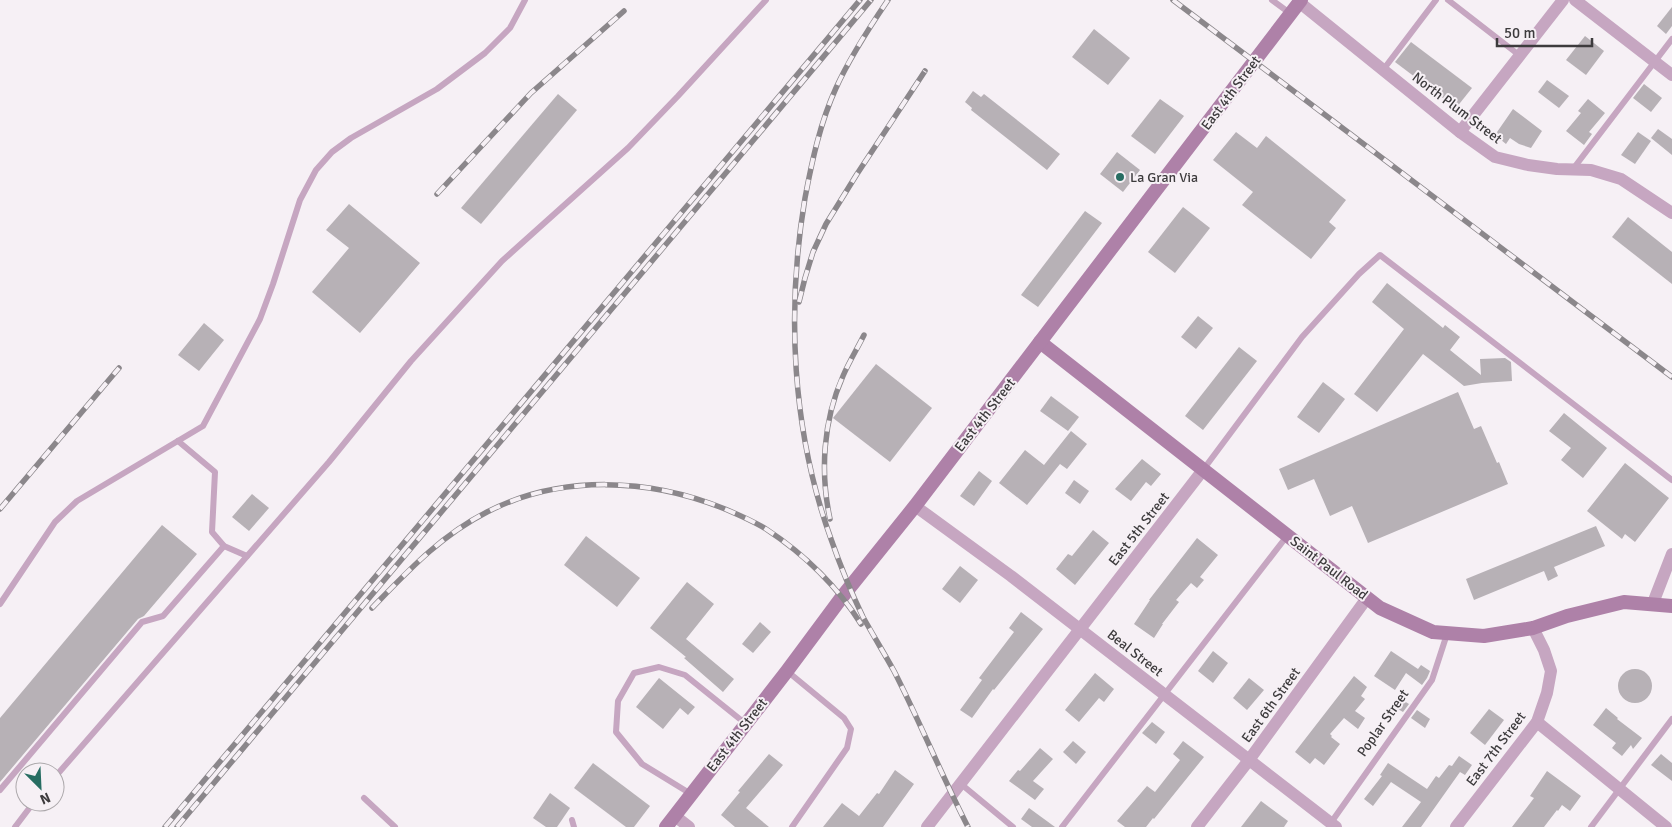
<svg xmlns="http://www.w3.org/2000/svg" width="1672" height="827" font-family="Signika,sans-serif">
<style>
.building{fill:#b7b1b6}
.lines{fill:none;stroke-linecap:round;stroke-linejoin:round}
.service{stroke:#c6a6c1;stroke-width:6}
.minor{stroke:#c6a6c1;stroke-width:12}
.secondary{stroke:#ae81a8;stroke-width:14}
.rail-casing{stroke:#8b878b;stroke-width:5.5}
.rail{stroke:#f6f0f5;stroke-width:4;stroke-dasharray:11;stroke-linecap:butt}
.poi-dot{fill:#276d62;stroke:#f6f0f5;stroke-width:2}
.labels{text-anchor:middle;dominant-baseline:central;stroke-width:4;stroke-linejoin:round;paint-order:stroke}
.street-label{font-size:14px;fill:#3d3b3d;stroke:#f6f0f5}
.poi-label{font-size:14px;fill:#3d3b3d;stroke:#f6f0f5;text-anchor:start}
</style>
<rect width="100%" height="100%" fill="#f6f0f5"/>
<g class="building">
<polygon points="1672,7 1672,26 1666,34 1657,26"/>
<polygon points="1094,29 1130,58 1108,85 1072,57"/>
<polygon points="1585,36 1604,51 1586,75 1566,60"/>
<polygon points="1411,42 1472,88 1456,108 1395,62"/>
<polygon points="1547,80 1569,96 1559,108 1538,92"/>
<polygon points="1644,84 1662,98 1651,112 1633,98"/>
<polygon points="973,91 981,97 984,94 1060,154 1047,170 971,110 972,108 965,102"/>
<polygon points="558,94 577,110 481,224 461,208"/>
<polygon points="1160,99 1184,116 1155,154 1131,136"/>
<polygon points="1588,99 1605,113 1589,132 1592,134 1584,145 1566,131 1581,113 1578,111"/>
<polygon points="1513,109 1542,131 1531,148 1519,144 1510,138 1506,144 1495,135"/>
<polygon points="1658,129 1672,139 1672,155 1651,138"/>
<polygon points="1236,132 1257,148 1266,136 1346,200 1329,222 1336,228 1311,259 1242,205 1253,192 1213,160"/>
<polygon points="1638,132 1651,141 1635,164 1621,155"/>
<polygon points="1117,152 1140,170 1123,192 1100,174"/>
<polygon points="349,204 420,263 360,333 312,292 349,248 326,230"/>
<polygon points="1183,207 1210,228 1175,273 1148,252"/>
<polygon points="1085,211 1102,223 1038,307 1021,295"/>
<polygon points="1628,217 1672,252 1672,284 1612,237"/>
<polygon points="1387,283 1443,328 1445,325 1460,337 1450,350 1481,375 1480,359 1505,358 1511,362 1512,381 1482,383 1464,386 1423,354 1377,412 1354,394 1404,329 1372,302"/>
<polygon points="1198,316 1213,328 1196,349 1181,337"/>
<polygon points="204,323 224,340 199,371 178,355"/>
<polygon points="1239,347 1257,361 1203,430 1185,416"/>
<polygon points="876,364 932,408 890,462 833,418"/>
<polygon points="1323,382 1345,399 1319,433 1297,417"/>
<polygon points="1458,392 1474,429 1481,426 1497,463 1499,462 1508,484 1368,543 1352,506 1330,516 1314,479 1288,490 1279,469"/>
<polygon points="1051,396 1079,417 1068,431 1040,411"/>
<polygon points="1564,413 1607,448 1583,478 1561,460 1571,448 1549,431"/>
<polygon points="1071,431 1087,444 1067,469 1060,464 1027,505 999,483 1025,450 1044,465"/>
<polygon points="1142,459 1161,474 1151,486 1146,482 1131,501 1115,489"/>
<polygon points="1625,463 1669,498 1635,542 1625,534 1622,539 1587,511"/>
<polygon points="979,471 992,481 974,506 960,496"/>
<polygon points="1074,480 1089,491 1080,504 1065,493"/>
<polygon points="252,494 269,508 249,531 232,517"/>
<polygon points="162,525 197,554 144,616 138,619 0,782 0,718"/>
<polygon points="1596,526 1605,546 1554,567 1558,576 1548,581 1544,571 1474,600 1466,579"/>
<polygon points="1093,530 1109,543 1075,585 1056,569 1068,554 1072,556"/>
<polygon points="586,536 640,578 617,607 564,565"/>
<polygon points="1197,538 1218,555 1200,577 1204,580 1197,588 1191,583 1176,600 1179,602 1162,624 1163,624 1154,638 1134,624 1150,600 1149,600"/>
<polygon points="960,566 978,580 960,603 942,589"/>
<polygon points="687,582 714,604 686,639 734,679 723,692 684,658 686,657 650,628"/>
<polygon points="1021,612 1043,629 994,690 993,689 972,718 960,710 982,680 979,678 1014,632 1009,628"/>
<polygon points="760,622 771,632 753,653 742,644"/>
<polygon points="1213,651 1228,663 1213,683 1198,671"/>
<polygon points="1391,651 1418,669 1421,665 1430,671 1427,678 1422,685 1406,673 1395,690 1374,676"/>
<circle cx="1635" cy="686" r="17"/>
<polygon points="1095,673 1114,689 1104,702 1099,698 1079,722 1065,710"/>
<polygon points="1354,676 1367,687 1361,696 1365,699 1355,711 1365,718 1358,729 1344,718 1330,734 1332,736 1331,737 1340,744 1324,765 1315,758 1310,764 1295,752"/>
<polygon points="659,678 695,707 688,715 680,708 663,729 636,707"/>
<polygon points="1249,678 1264,690 1247,710 1233,698"/>
<polygon points="1404,701 1409,704 1403,712 1398,709"/>
<polygon points="1606,708 1618,718 1617,719 1642,738 1633,749 1631,745 1622,756 1612,748 1616,743 1593,725"/>
<polygon points="1489,709 1504,720 1485,745 1470,733"/>
<polygon points="1417,710 1430,719 1425,728 1411,718"/>
<polygon points="1152,722 1165,732 1156,744 1142,733"/>
<polygon points="1073,741 1086,752 1076,764 1063,752"/>
<polygon points="1183,741 1204,757 1154,819 1153,818 1146,827 1125,827 1117,821 1147,786 1155,792 1180,760 1173,754"/>
<polygon points="1040,748 1053,759 1033,781 1044,789 1035,800 1009,781 1018,770 1020,771"/>
<polygon points="769,754 783,765 746,808 769,827 735,827 721,815 740,792 738,791"/>
<polygon points="1661,754 1672,763 1672,781 1651,765"/>
<polygon points="1459,756 1472,765 1465,775 1460,772 1421,827 1402,827 1421,802 1391,782 1373,806 1364,799 1382,776 1380,775 1388,763 1427,789 1436,776 1439,778 1449,765 1452,766"/>
<polygon points="593,763 650,806 634,827 626,827 574,788"/>
<polygon points="895,770 914,784 883,827 823,827 842,803 859,816 877,793 879,794"/>
<polygon points="1547,771 1581,796 1570,811 1562,805 1558,811 1557,810 1544,827 1512,827 1534,798 1530,796"/>
<polygon points="550,793 570,808 557,827 546,827 533,818"/>
<polygon points="1261,801 1288,821 1284,827 1241,827"/>
<polygon points="1029,808 1055,827 1032,827 1021,819"/>
</g>
<g class="lines">
<g class="service">
<polyline points="1272,0 1291,14"/>
<polyline points="1448,0 1519,55"/>
<polyline points="1383,70 1436,0"/>
<polyline points="1573,169 1672,39"/>
<polyline points="178,441 215,472 212,532 224,546 247,556"/>
<polyline points="1203,470 1302,337 1359,274 1380,255 1672,480"/>
<polyline points="0,604 55,522 77,501 203,426 260,319 273,284 300,200 316,170 332,152 351,138 437,89 485,53 510,28 525,0"/>
<polyline points="787,671 844,718 851,729 847,748 792,827"/>
<polyline points="55,777 329,462 411,361 502,261 628,148 678,96 766,0"/>
<polyline points="961,784 1013,827"/>
<polyline points="0,790 142,622 163,616 224,546"/>
<polyline points="691,794 642,764 616,732 618,701 634,673 659,667 685,675 746,724"/>
<polyline points="364,798 395,827"/>
<polyline points="572,820 574,827"/>
<polyline points="1330,824 1432,680 1447,634"/>
<polyline points="15,827 34,802"/>
<polyline points="1062,827 1287,536"/>
<polyline points="1591,827 1672,719"/>
</g>
<g class="minor">
<polyline points="1575,0 1672,75"/>
<polyline points="1299,2 1460,132 1495,157 1528,165 1557,169 1591,170 1621,179 1672,213"/>
<polyline points="1460,132 1563,0"/>
<polyline points="915,506 1011,576 1336,827"/>
<polyline points="1653,603 1672,554"/>
<polyline points="1537,722 1666,827"/>
<polyline points="675,816 689,827"/>
<polyline points="927,827 1203,470"/>
<polyline points="1197,827 1249,760 1367,598"/>
<polyline points="1456,827 1537,722 1547,693 1551,671 1544,650 1533,628"/>
</g>
<g class="secondary">
<polyline points="1040,342 1380,608 1433,632 1484,636 1533,628 1567,616 1624,602 1672,606"/>
<polyline points="666,827 787,671 842,597 915,506 1040,342 1301,0"/>
</g>
<g class="rail-casing">
<g id="rail">
<path d="M 888,0 C 869,28 850,57 836,88 C 820,123 812,161 805,198 C 786,311 792,431 831,539 C 840,565 851,592 863,617 C 873,635 884,653 894,671 C 920,722 942,776 968,827"/>
<polyline points="1173,0 1672,377"/>
<polyline points="437,194 531,93 624,11"/>
<polyline points="799,302 805,278 813,252 826,224 857,174 925,71"/>
<polyline points="0,509 119,368"/>
<path d="M 830,519 C 820,472 823,421 843,376 C 849,362 857,349 864,335"/>
<path d="M 372,608 C 408,571 440,536 487,512 C 561,474 650,478 725,509 C 739,515 753,521 766,529 C 804,554 837,586 861,624"/>
<polyline points="165,827 860,0"/>
<polyline points="177,827 871,0"/>
</g>
</g>
<use href="#rail" class="rail"/>
</g>
<circle class="poi-dot" cx="1120" cy="177" r="5"/>
<g class="labels">
<g class="street-label">
<text transform="translate(1231 93) rotate(-53)">East 4th Street</text>
<text transform="translate(1457 108) rotate(37)">North Plum Street</text>
<text transform="translate(985 415) rotate(-52)">East 4th Street</text>
<text transform="translate(1139 529) rotate(-52)">East 5th Street</text>
<text transform="translate(1329 568) rotate(38)">Saint Paul Road</text>
<text transform="translate(1135 653) rotate(38)">Beal Street</text>
<text transform="translate(1271 705) rotate(-54)">East 6th Street</text>
<text transform="translate(1383 723) rotate(-55)">Poplar Street</text>
<text transform="translate(737 735) rotate(-52)">East 4th Street</text>
<text transform="translate(1496 749) rotate(-53)">East 7th Street</text>
</g>
<g class="poi-label">
<text x="1130" y="177">La Gran Via</text>
</g>
</g>
<g transform="translate(40 787) rotate(156)"><circle r="24" fill="#f6f0f5" stroke="#aca8ab"/>
<path d="M0-4L9 19L0 12L-9 19Z" fill="#276d62"/>
<text y="-8" font-size="14" font-weight="bold" text-anchor="middle" fill="#3d3b3d">N</text>
</g>
<path d="M1497 38v8h95v-8" fill="none" stroke="#3d3b3d" stroke-width="2.5"/>
<text x="1504" y="38" font-size="15" fill="#3d3b3d" stroke="#f6f0f5" stroke-width="4" paint-order="stroke">50 m</text>
</svg>
